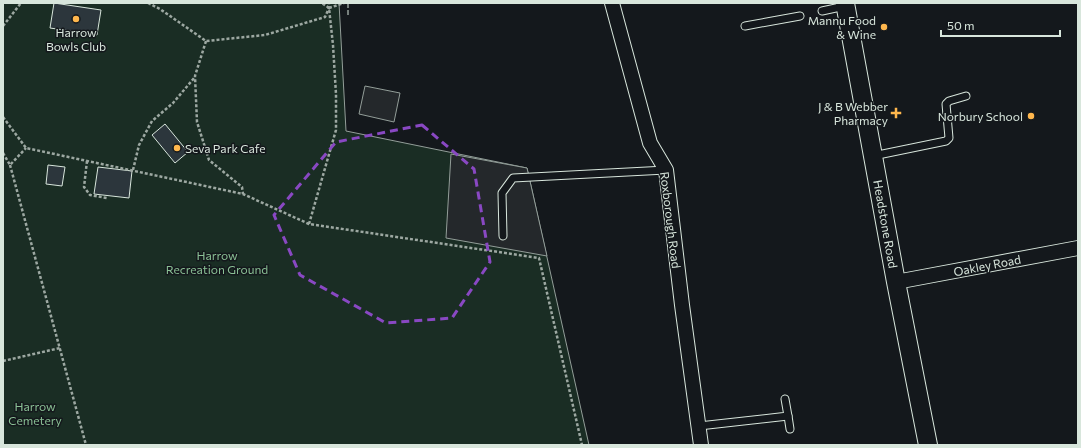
<svg xmlns="http://www.w3.org/2000/svg" width="1081" height="448" font-family="Commissioner,sans-serif">
<style>
.green{fill:#1a2d24;stroke:#939e99}
.parking{fill:#24282b;stroke:#939e99}
.building{fill:#2c363c;stroke:#d8e6dc}
.lines{fill:none;stroke-linecap:round;stroke-linejoin:round}
.service-casing{stroke:#d8e6dc;stroke-width:9}
.minor-casing{stroke:#d8e6dc;stroke-width:16}
.tertiary-casing{stroke:#d8e6dc;stroke-width:20}
.path{stroke:#9da8a2;stroke-width:2.5;stroke-dasharray:3 2;stroke-linecap:butt}
.service{stroke:#14181c;stroke-width:7}
.minor{stroke:#14181c;stroke-width:14}
.tertiary{stroke:#14181c;stroke-width:18}
.fence{stroke:#d8e6dc;stroke-width:1;stroke-dasharray:5 2;stroke-linecap:butt}
.marked{fill:none;stroke:#8948c3;stroke-width:3;stroke-dasharray:8 5;stroke-linejoin:round}
.poi-dot{fill:#ffb74d;stroke:#14181c;stroke-width:1.5}
.labels{text-anchor:middle;dominant-baseline:central;stroke-width:3;stroke-linejoin:round;paint-order:stroke}
.poi-label{font-size:12px;fill:#d8e6dc;stroke:#14181c;text-anchor:end}
.street-label{font-size:12px;fill:#d8e6dc;stroke:#14181c}
.park-label{font-size:12px;fill:#8ac095;stroke:#14181c}
</style>
<rect width="100%" height="100%" fill="#14181c"/>
<polygon class="green" points="3,3 339,3 346,131 527,168 589,445 3,445"/>
<g class="parking">
<polygon points="365,86 400,93 394,122 359,114"/>
<polygon points="451,154 527,168 547,256 446,238"/>
</g>
<g class="building">
<polygon points="54,3 101,10 97,35 50,28"/>
<polygon points="165,124 188,152 175,163 152,135"/>
<polygon points="48,165 65,167 62,186 46,184"/>
<polygon points="98,167 132,171 129,198 94,194"/>
</g>
<g class="lines">
<g class="service-casing">
<g id="service">
<polyline points="822,11 845,6"/>
<polyline points="745,26 800,16"/>
<polyline points="873,156 946,141 949,138 946,104 949,101 966,96"/>
<polyline points="503,236 502,193 513,178 666,170"/>
<polyline points="788,416 790,429"/>
<polyline points="699,426 788,416 785,399"/>
</g>
</g>
<g class="minor-casing">
<g id="minor">
<polyline points="612,3 650,143 666,170 682,305 701,445"/>
<polyline points="896,282 1078,248"/>
</g>
</g>
<g class="tertiary-casing">
<polyline id="tertiary" points="845,3 896,282 928,445"/>
</g>
<g class="path">
<polyline points="148,3 160,9 206,41 265,35 325,17 329,8 329,3"/>
<polyline points="329,8 344,3"/>
<polyline points="3,26 21,3"/>
<polyline points="206,41 195,76 197,122 209,160 242,187 243,194"/>
<polyline points="3,117 26,148 243,194 309,224 539,258 582,445"/>
<polyline points="3,153 10,165 26,148"/>
<polyline points="87,161 84,187 90,195 107,198"/>
<polyline points="10,165 86,445"/>
<polyline points="133,170 139,145 152,121 173,103 195,77"/>
<polyline points="309,224 336,130 336,94 333,45 329,8 322,3"/>
<polyline points="3,361 60,348"/>
</g>
<use href="#service" class="service"/>
<use href="#minor" class="minor"/>
<use href="#tertiary" class="tertiary"/>
<polyline class="fence" points="348,3 348,16"/>
</g>
<path class="marked" d="M 422,125 L 474,169 L 490,262 L 452,318 L 386,323 L 300,275 L 274,215 L 336,142 Z"/>
<g class="poi-dot">
<circle cx="76" cy="19" r="4"/>
<circle cx="884" cy="27" r="4"/>
<path d="M894 107h4v4h4v4h-4v4h-4v-4h-4v-4h4z"/>
<circle cx="1031" cy="116" r="4"/>
<circle cx="177" cy="148" r="4"/>
</g>
<g class="labels">
<g class="poi-label">
<text x="876" y="20">Mannu Food<tspan x="876" dy="14">&amp; Wine</tspan></text>
<text x="76" y="32" text-anchor="middle">Harrow<tspan x="76" dy="14">Bowls Club</tspan></text>
<text x="888" y="106">J &amp; B Webber<tspan x="888" dy="14">Pharmacy</tspan></text>
<text x="1023" y="116">Norbury School</text>
<text x="185" y="148" text-anchor="start">Seva Park Cafe</text>
</g>
<g class="street-label">
<text transform="translate(671 220) rotate(83)">Roxborough Road</text>
<text transform="translate(886 224) rotate(80)">Headstone Road</text>
<text transform="translate(987 265) rotate(-11)">Oakley Road</text>
</g>
<g class="park-label">
<text x="217" y="255">Harrow<tspan x="217" dy="14">Recreation Ground</tspan></text>
<text x="35" y="406">Harrow<tspan x="35" dy="14">Cemetery</tspan></text>
</g>
</g>
<rect width="1081" height="448" fill="none" stroke="#d8e6dc" stroke-width="8"/>
<path d="M941 30v6h119v-6" fill="none" stroke="#d8e6dc" stroke-width="2"/>
<text x="947" y="30" font-size="12" fill="#d8e6dc" stroke="#14181c" stroke-width="3" paint-order="stroke">50 m</text>
</svg>
